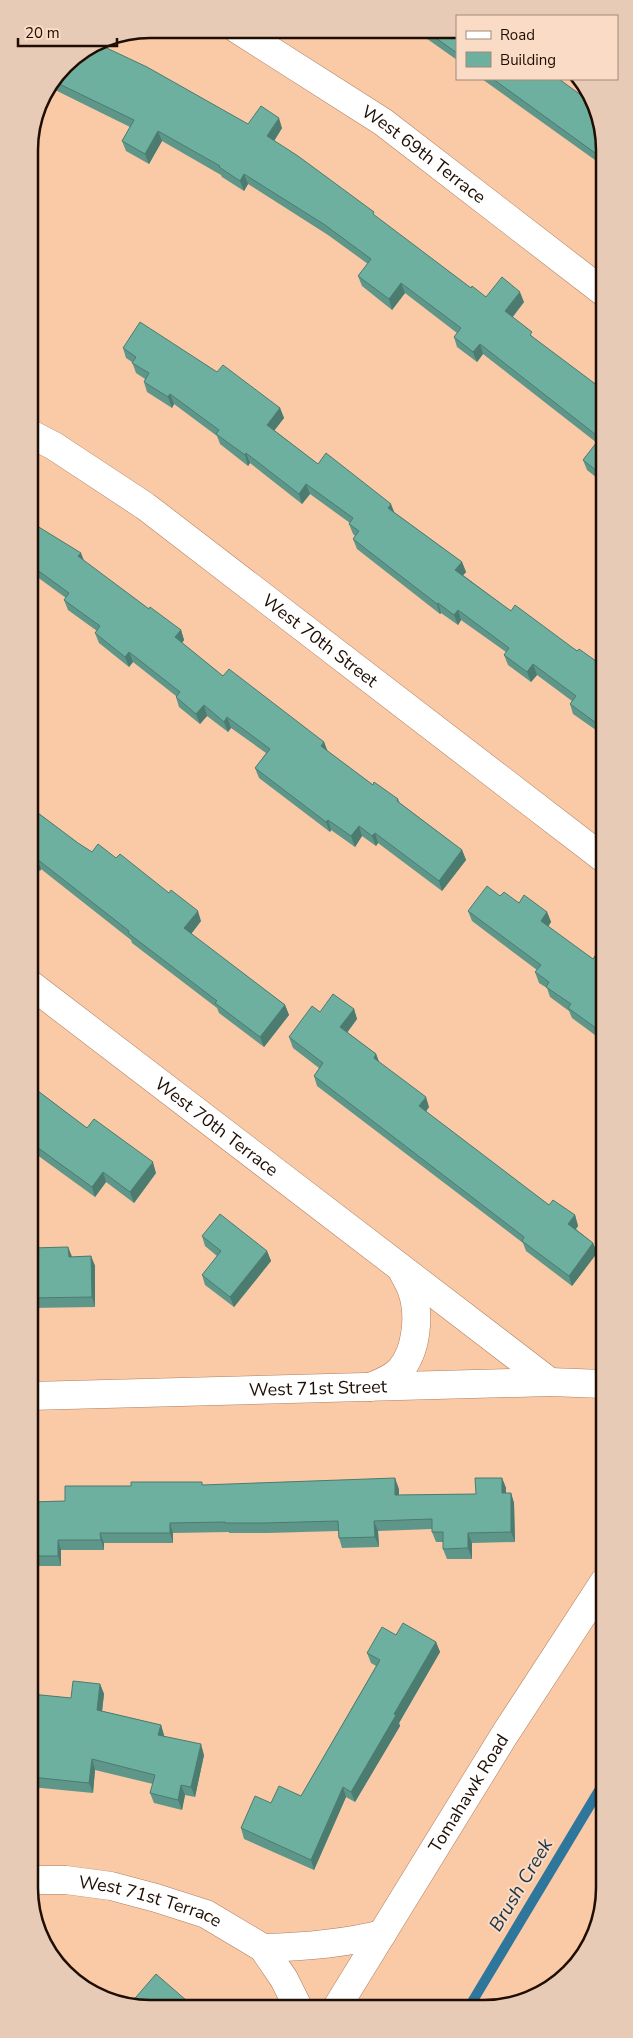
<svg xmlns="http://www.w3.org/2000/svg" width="633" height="2038" font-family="'Nunito Sans',sans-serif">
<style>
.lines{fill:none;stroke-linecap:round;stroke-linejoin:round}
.stream{stroke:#2e769b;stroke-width:10}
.minor-casing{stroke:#ad7f5f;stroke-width:29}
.tertiary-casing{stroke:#ad7f5f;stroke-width:29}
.minor{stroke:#fff;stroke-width:28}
.tertiary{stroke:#fff;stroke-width:28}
.wall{fill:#5e978a}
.shaded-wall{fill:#4c7b70}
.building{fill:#6db0a0;stroke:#4c7b70}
.labels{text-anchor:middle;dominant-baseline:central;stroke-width:4;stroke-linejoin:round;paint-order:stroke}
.street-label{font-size:18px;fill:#1f0e03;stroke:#f9dbc6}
.water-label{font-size:19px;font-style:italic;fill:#1d3442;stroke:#f9dbc6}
.rim{fill:none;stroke:#1f0e03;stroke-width:2.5}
</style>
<rect width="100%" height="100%" fill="#fac9a6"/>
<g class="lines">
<polyline class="stream" points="469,2007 604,1782"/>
<g class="minor-casing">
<g id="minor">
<path id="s1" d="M 237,29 L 383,122 L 602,291"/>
<path id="s2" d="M 29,433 L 54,446 L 145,506 L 603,858"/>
<path id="s3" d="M 30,984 L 550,1382"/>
<path d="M 370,1387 C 380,1383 392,1379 400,1370 C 417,1351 420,1314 412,1291 C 410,1284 405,1277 402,1270"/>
<path id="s4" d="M 31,1880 L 66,1880 L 111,1886 L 156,1898 L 206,1914 L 263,1948 L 284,1979 L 298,2007"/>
<path d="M 263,1948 C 304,1947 342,1944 382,1934"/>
</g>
</g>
<g class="tertiary-casing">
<g id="tertiary">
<path id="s5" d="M 30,1396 L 550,1382 L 603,1384"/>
<path id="s6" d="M 337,2007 L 505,1734 L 604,1582"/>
</g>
</g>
<use href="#minor" class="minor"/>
<use href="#tertiary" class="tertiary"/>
</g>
<g class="wall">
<polygon points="416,31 457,31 457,60"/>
<polygon points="64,64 248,124 282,128 274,141 471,288 486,297 524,302 512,317 534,338 602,389 602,482 587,470 583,460 597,443 483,354 477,362 457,347 454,337 457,333 405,293 392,310 362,286 358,276 368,264 328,235 248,184 244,191 222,177 221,175 162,141 149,164 126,151 122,141 130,127 51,88 50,85"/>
<polygon points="482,79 559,79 602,126 602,165"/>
<polygon points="123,348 217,372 280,408 284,418 274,430 318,464 394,512 462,562 466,572 463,575 511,611 603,666 603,735 573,714 570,704 572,701 537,675 531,682 508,665 504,655 506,652 461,620 458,625 441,613 440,614 357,549 353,539 355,536 353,534 349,524 350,523 310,494 302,504 250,463 248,466 220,444 217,436 174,404 172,408 147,392 144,382 145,379 136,373 132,362 126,358"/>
<polygon points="29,521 149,609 181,630 184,640 182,643 223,676 324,742 327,751 373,785 398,799 400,803 462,850 466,860 442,891 378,843 376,846 362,836 355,847 331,830 330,832 259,778 255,768 266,753 231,728 228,732 207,716 200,724 179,707 176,697 176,696 133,662 129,667 99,643 95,633 97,631 68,610 64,600 66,598 29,571"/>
<polygon points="30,807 78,843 201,921 191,934 285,1005 289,1015 264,1047 219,1013 217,1008 132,943 131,940 41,869 40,871 30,863"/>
<polygon points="500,896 547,912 551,922 548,927 593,959 603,958 603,1041 572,1018 569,1011 550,997 547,988 539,983 535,972 537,970 472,921 468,911"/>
<polygon points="354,1009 357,1019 347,1032 376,1054 379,1062 429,1107 426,1112 549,1205 575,1215 578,1226 576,1229 593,1243 597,1253 572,1286 526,1251 523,1243 317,1086 314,1076 319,1068 293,1048 289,1037 320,1012"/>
<polygon points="30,1085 87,1128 156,1173 134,1203 106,1182 95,1197 33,1152 30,1156"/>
<polygon points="202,1236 267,1251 271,1261 234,1307 205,1285 202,1275 217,1256 205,1246"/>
<polygon points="68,1247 72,1257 91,1256 95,1266 95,1307 30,1308 30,1265"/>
<polygon points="502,1478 506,1488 506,1493 511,1493 514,1503 515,1542 472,1543 472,1559 447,1559 443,1549 443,1542 436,1542 432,1532 432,1529 378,1531 379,1547 342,1548 339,1538 338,1531 268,1533 229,1533 229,1532 173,1533 173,1543 104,1543 104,1550 61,1550 61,1566 36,1566 33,1556 33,1549 31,1550 31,1502 65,1501 203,1485 399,1489 399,1495 476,1494"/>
<polygon points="396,1635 436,1642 440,1652 399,1723 400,1726 355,1802 346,1797 314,1870 244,1839 241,1828 271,1803 301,1796 376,1666 371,1663 367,1653"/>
<polygon points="100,1684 104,1694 102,1711 161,1725 164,1736 204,1755 195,1797 185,1795 182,1810 154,1803 150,1793 153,1784 95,1770 93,1793 31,1787 31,1694 71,1698"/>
</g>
<g class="shaded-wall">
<polygon points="279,118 282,128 271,146 267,136"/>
<polygon points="158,131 162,141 149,164 145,154"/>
<polygon points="244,174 248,184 244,191 240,181"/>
<polygon points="33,268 36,278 29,293 29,275"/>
<polygon points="401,283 405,293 392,310 389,299"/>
<polygon points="520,292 524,302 509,322 505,311"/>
<polygon points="480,344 483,354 477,362 473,352"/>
<polygon points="170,394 174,404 172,408 168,397"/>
<polygon points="280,408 284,418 271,435 267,425"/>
<polygon points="246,453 250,463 248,466 245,455"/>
<polygon points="306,484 310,494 302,504 299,494"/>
<polygon points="391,504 395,514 388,508"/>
<polygon points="81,553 85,563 78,556"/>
<polygon points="462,562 466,572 459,580 455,570"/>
<polygon points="438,603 441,613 440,614 437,604"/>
<polygon points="458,610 461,620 458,625 454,615"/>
<polygon points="181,630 184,640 179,647 175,637"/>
<polygon points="129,652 133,662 129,667 125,657"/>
<polygon points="533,664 537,675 531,682 527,672"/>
<polygon points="204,705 207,716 200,724 196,714"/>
<polygon points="227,717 231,728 228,732 224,722"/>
<polygon points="324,742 328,752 321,746"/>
<polygon points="328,820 331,830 330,832 326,822"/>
<polygon points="359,826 362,836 355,847 351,836"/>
<polygon points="375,833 378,843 376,846 372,836"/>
<polygon points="462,850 466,860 442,891 439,881"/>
<polygon points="37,859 41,869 40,871 36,860"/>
<polygon points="198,911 201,921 188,938 184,928"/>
<polygon points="547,912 551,922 544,932 541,921"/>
<polygon points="285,1005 289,1015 264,1047 260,1037"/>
<polygon points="354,1009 357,1019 344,1037 340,1027"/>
<polygon points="376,1054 380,1064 374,1058"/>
<polygon points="426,1097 429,1107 422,1116 419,1106"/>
<polygon points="30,1143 33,1152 30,1156"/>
<polygon points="153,1162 156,1173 134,1203 130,1192"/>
<polygon points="103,1172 106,1182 95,1197 92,1187"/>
<polygon points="575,1215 578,1226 572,1234 568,1224"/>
<polygon points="593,1243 597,1253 572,1286 569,1276"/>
<polygon points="68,1247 72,1257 69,1257"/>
<polygon points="267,1251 271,1261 234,1307 230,1297"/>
<polygon points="91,1256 95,1266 95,1307 92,1297"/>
<polygon points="395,1478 399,1489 399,1505 395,1495"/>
<polygon points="502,1478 506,1488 506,1503 502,1493"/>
<polygon points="511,1493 514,1503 515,1542 511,1532"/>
<polygon points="374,1521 378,1531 379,1547 375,1537"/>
<polygon points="170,1523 173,1533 173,1543 170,1533"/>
<polygon points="100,1533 104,1543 104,1550 101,1540"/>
<polygon points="468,1533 472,1543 472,1559 468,1548"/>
<polygon points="58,1540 61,1550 61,1566 58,1556"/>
<polygon points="436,1642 440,1652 399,1723 400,1726 355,1802 351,1792 394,1714"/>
<polygon points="100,1684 104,1694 101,1720 97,1710"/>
<polygon points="161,1725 164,1735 162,1745 158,1735"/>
<polygon points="201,1744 204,1755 195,1797 191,1787"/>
<polygon points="92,1759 95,1770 93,1793 89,1783"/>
<polygon points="181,1785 185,1795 182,1810 178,1800"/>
<polygon points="343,1787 346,1797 314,1870 311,1860"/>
</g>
<g class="building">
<polygon points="426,31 457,31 457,53"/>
<polygon points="96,43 147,67 248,124 261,106 279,118 267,136 298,156 374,212 373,214 471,288 472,286 486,297 502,277 520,292 505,311 532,332 530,335 602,389 602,475 583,460 600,438 480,344 473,352 454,337 461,328 401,283 389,299 358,276 371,259 325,225 244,174 240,181 219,167 220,166 158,131 145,154 122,141 134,120 53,81 64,64"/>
<polygon points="493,79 559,79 589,101 602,126 602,158"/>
<polygon points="29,266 33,268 29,275"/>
<polygon points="140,322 217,372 223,365 280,408 267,425 318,464 326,453 391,504 388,508 462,562 455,570 511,611 515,605 577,651 579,649 603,666 603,728 570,704 576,696 533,664 527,672 504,655 509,648 458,610 454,615 438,603 437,604 353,539 359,531 349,524 353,518 306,484 299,494 246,453 245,455 216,434 219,430 170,394 168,397 144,382 149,373 132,363 136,357 123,348"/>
<polygon points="29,521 81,553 78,556 149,609 150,607 181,630 175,637 223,676 229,669 324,742 321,746 373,785 374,782 398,799 397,801 462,850 439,881 375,833 372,836 359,826 351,836 328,820 326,822 255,768 270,749 227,717 224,722 204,705 196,714 176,697 180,692 129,652 125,657 95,633 100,626 64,600 69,593 29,564"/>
<polygon points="30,807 78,843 92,852 98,844 116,858 120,854 169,893 171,890 198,911 184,928 285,1005 260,1037 215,1003 217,1001 128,933 129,931 37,859 36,860 30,856"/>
<polygon points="487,886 500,896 504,892 519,903 524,895 547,912 541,921 593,959 597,953 603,958 603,1033 568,1008 571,1004 546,987 549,982 535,972 541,965 468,911"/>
<polygon points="333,994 354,1009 340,1027 376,1054 374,1058 426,1097 419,1106 549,1205 553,1200 575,1215 568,1224 593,1243 569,1276 522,1241 524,1237 314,1076 323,1063 289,1037 312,1006 320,1012"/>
<polygon points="30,1085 87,1128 94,1119 153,1162 130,1192 103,1172 92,1187 30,1142"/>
<polygon points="220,1214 267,1251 230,1297 202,1275 221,1251 202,1236"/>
<polygon points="68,1247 69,1257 91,1256 92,1297 30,1298 31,1248"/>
<polygon points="395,1478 395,1495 476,1494 475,1478 502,1478 502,1493 511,1493 511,1532 468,1533 468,1548 443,1549 443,1532 432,1532 432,1519 374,1521 375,1537 339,1538 338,1521 264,1523 225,1523 225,1522 170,1523 170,1533 100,1533 101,1540 58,1540 58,1556 33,1556 32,1539 31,1539 31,1502 65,1501 65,1486 131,1486 131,1482 202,1482 202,1485"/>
<polygon points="403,1623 436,1642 394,1714 396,1715 351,1792 343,1787 311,1860 241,1828 255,1796 271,1803 279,1786 301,1796 380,1660 367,1653 382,1627 396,1635"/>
<polygon points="73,1681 100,1684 97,1710 161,1725 158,1735 201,1744 191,1787 181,1785 178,1800 150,1793 155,1775 92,1759 89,1783 31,1777 31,1694 71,1698"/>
<polygon points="156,1974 194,2007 133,2007 130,2004"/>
</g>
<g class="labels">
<g class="street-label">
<text stroke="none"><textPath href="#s1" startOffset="225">West 69th Terrace</textPath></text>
<text stroke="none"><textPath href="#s2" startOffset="358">West 70th Street</textPath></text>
<text stroke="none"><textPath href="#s3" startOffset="235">West 70th Terrace</textPath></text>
<text stroke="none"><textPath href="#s5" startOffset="288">West 71st Street</textPath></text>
<text stroke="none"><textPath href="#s6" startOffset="251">Tomahawk Road</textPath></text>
<text stroke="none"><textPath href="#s4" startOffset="122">West 71st Terrace</textPath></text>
</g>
<g class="water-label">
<text transform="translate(521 1885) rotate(-59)">Brush Creek</text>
</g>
</g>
<path d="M0 0H633V2038H0ZM150 38H484A112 112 0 0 1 596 150V1888A112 112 0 0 1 484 2000H150A112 112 0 0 1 38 1888V150A112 112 0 0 1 150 38Z" fill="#e8cbb6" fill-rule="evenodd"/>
<path class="rim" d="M150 38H484A112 112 0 0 1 596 150V1888A112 112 0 0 1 484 2000H150A112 112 0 0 1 38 1888V150A112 112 0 0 1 150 38Z"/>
<rect x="456" y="15" width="162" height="65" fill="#f9dbc6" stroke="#a28978"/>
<rect x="466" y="31" width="25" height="8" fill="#ffffff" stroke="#a28978"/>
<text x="500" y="40" font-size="15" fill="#1f0e03">Road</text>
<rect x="466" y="52" width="25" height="15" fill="#6db0a0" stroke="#a28978"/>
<text x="500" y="65" font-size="15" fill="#1f0e03">Building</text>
<path d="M18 38v8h99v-8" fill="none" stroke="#1f0e03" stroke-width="2.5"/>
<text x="25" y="38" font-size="15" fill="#1f0e03" stroke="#f9dbc6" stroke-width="4" paint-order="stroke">20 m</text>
</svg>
